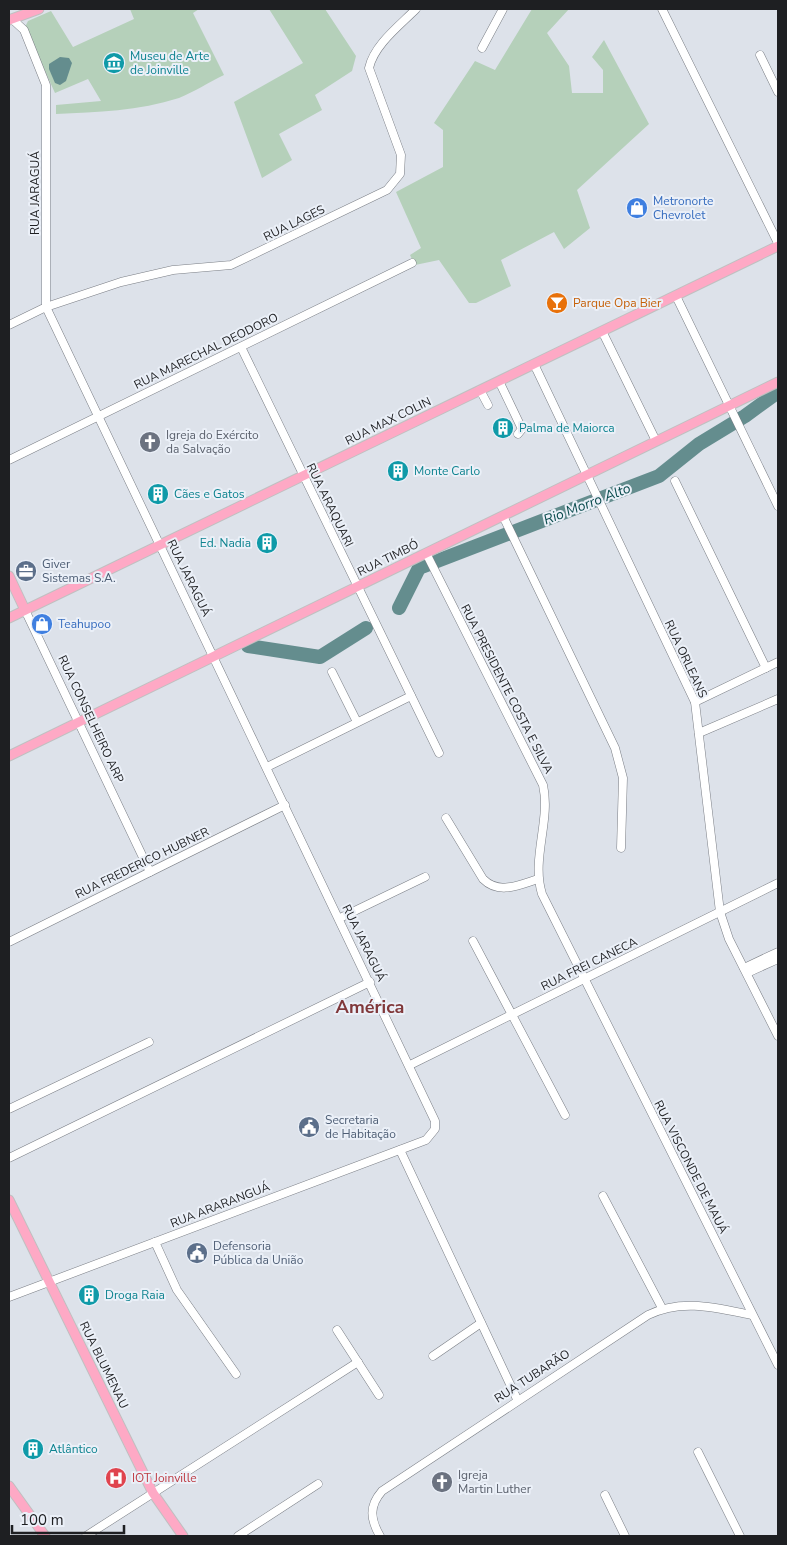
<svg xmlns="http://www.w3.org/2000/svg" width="787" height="1545" font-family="'Nunito Sans',sans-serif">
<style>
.green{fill:#b5d0ba}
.water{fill:#648d8e}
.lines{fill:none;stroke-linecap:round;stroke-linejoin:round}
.river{stroke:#648d8e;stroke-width:14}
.minor-casing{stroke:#7a7e85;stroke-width:9}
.major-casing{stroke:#c0c0c1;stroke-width:11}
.minor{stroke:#fff;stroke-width:8}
.major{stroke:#fea9c5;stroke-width:9}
.labels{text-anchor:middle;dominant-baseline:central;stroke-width:4;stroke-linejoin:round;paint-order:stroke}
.culture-label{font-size:12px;fill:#0d838f;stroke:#ebf0f8;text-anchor:start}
.street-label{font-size:12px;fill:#1e1f22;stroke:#ebf0f8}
.shop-label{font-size:12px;fill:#366cbe;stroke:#ebf0f8;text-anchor:start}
.food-label{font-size:12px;fill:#c56008;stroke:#ebf0f8;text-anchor:start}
.worship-label{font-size:12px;fill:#5b616d;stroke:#ebf0f8;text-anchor:start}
.service-label{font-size:12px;fill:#4e5e75;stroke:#ebf0f8;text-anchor:start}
.health-label{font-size:12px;fill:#be3a42;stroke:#ebf0f8;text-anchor:start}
.water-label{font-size:14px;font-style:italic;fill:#094b4d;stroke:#ebf0f8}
.district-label{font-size:18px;font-weight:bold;fill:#80383a;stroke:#ebf0f8}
</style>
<rect width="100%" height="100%" fill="#dde2ea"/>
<g class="green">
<path d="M 130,9 L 199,9 L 193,13 L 224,75 C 209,82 194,92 179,98 C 139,111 97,112 56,114 L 56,105 L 101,101 L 88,79 L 55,93 L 25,27 L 28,21 L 51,11 L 73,47 L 134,19 Z"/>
<polygon points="269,9 325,9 356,56 352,71 315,95 322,110 279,134 292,160 262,178 234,102 303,63"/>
<polygon points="532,9 569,9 547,33 569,66 572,93 603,93 603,70 592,57 604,40 649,124 577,190 590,228 564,249 554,232 501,260 511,286 476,303 469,303 439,260 415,265 410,255 421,248 396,192 443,167 443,130 434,123 475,61 495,70"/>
</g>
<polygon class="water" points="60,57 69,58 72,63 66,81 60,85 55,83 49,69 49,64"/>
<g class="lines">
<g class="river">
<polyline points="399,608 419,568 659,476 699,444 745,416 778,392"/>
<polyline points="248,646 320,657 366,628"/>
</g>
<g class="minor-casing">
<g id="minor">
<polyline points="662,9 778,243"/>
<polyline points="482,48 503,9"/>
<polyline points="760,55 778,92"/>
<polyline points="676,296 778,506"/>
<path d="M 9,325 L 46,307 L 121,282 L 173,270 L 231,265 L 387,190 L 400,174 L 401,155 L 369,68 C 374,45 399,26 416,9"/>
<polyline points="602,331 656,441"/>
<polyline points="241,347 439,753"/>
<polyline points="534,364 695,702 720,912 729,939 778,1036"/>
<polyline points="499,381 522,429 518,434"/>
<polyline points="480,390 488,405"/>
<polyline points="9,460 412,263"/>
<polyline points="675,481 766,668"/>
<polyline points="503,516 615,748 623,778 621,848"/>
<path d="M 426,553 L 543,785 C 551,820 531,859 542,894 L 778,1365"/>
<polyline points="25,610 150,872"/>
<polyline points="332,672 357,722"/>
<polyline points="695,702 778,662"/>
<polyline points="699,733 778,699"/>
<polyline points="267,767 411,696"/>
<path d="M 446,818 L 483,879 C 499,895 519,885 538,879"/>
<polyline points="340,918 425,877"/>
<polyline points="473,941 565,1115"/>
<polyline points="9,942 285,805"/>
<polyline points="744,968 778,952"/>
<polyline points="747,973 778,959"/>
<polyline points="410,1065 778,883"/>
<polyline points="9,1109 149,1042"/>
<polyline points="400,1150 517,1399"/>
<polyline points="9,1158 370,982"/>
<polyline points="603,1196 662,1308"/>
<polyline points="155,1242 177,1290 236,1374"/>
<polyline points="9,1297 426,1140 435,1129 435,1121 46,307 46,85 24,30 12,19"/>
<polyline points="337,1330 379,1395"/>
<polyline points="433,1356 481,1323"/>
<polyline points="698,1452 740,1536"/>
<polyline points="605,1495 625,1536"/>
<polyline points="86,1536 358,1362"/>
<polyline points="238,1536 318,1484"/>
<path d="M 380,1536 C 370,1519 369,1506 382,1491 L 648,1315 C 682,1298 717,1308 752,1315"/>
</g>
</g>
<g class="major-casing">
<g id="major">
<polyline points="9,20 39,9"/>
<polyline points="9,576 25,610"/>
<polyline points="9,618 778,246"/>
<polyline points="9,756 778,382"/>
<polyline points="9,1200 153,1493 183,1536"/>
<polyline points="9,1486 45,1536"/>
</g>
</g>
<use href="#minor" class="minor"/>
<use href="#major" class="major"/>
</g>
<defs>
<g id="museum-disc" transform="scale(1.125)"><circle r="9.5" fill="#0f9aa8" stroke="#ebf0f8"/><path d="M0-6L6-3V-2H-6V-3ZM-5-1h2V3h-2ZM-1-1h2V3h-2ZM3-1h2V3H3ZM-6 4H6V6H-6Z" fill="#fff"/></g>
<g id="shop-disc" transform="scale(1.125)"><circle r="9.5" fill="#3f7fe0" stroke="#ebf0f8"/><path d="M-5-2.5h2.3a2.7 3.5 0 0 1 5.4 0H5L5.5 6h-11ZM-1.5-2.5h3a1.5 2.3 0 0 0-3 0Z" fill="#fff"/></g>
<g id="bar-disc" transform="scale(1.125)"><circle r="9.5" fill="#e8710a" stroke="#ebf0f8"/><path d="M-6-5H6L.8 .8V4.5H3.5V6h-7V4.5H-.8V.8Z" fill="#fff"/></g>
<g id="building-disc" transform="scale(1.125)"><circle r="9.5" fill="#0f9aa8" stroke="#ebf0f8"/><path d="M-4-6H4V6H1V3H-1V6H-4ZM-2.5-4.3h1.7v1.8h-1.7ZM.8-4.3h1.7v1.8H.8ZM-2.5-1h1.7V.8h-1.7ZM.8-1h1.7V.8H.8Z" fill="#fff"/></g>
<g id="church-disc" transform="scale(1.125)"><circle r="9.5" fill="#6b7280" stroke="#ebf0f8"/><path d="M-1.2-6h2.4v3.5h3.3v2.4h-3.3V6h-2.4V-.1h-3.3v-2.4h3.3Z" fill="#fff"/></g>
<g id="office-disc" transform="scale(1.125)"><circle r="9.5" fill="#5c6f8a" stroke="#ebf0f8"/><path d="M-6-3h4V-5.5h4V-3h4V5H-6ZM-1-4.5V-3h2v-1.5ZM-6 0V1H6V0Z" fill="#fff"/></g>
<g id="civic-disc" transform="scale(1.125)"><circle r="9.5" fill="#5c6f8a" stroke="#ebf0f8"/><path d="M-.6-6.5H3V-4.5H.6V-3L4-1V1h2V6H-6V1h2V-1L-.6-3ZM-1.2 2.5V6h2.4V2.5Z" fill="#fff"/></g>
<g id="hospital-disc" transform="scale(1.125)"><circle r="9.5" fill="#e0444e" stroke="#ebf0f8"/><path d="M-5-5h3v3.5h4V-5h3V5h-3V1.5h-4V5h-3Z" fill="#fff"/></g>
</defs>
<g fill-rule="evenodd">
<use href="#museum-disc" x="114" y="63"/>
<use href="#shop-disc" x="637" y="208"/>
<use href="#bar-disc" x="557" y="303"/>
<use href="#building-disc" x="503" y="428"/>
<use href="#church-disc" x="150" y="442"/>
<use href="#building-disc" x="398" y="471"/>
<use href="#building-disc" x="158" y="494"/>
<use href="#building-disc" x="267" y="543"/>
<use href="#office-disc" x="26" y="571"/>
<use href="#shop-disc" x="42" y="624"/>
<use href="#civic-disc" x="309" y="1127"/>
<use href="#civic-disc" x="197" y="1253"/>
<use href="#building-disc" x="89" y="1295"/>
<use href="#building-disc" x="33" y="1449"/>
<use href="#hospital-disc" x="116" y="1478"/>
<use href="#church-disc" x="442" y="1482"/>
</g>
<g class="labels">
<g class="culture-label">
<text x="130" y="56">Museu de Arte<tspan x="130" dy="14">de Joinville</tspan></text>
<text x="519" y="428">Palma de Maiorca</text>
<text x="414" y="471">Monte Carlo</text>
<text x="174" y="494">Cães e Gatos</text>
<text x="251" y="543" text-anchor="end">Ed. Nadia</text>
<text x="105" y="1295">Droga Raia</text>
<text x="49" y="1449">Atlântico</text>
</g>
<g class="street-label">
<text transform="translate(35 193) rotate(-90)">RUA JARAGUÁ</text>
<text transform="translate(294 223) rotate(-26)">RUA LAGES</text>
<text transform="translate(206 351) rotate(-26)">RUA MARECHAL DEODORO</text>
<text transform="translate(388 421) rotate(-26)">RUA MAX COLIN</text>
<text transform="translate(330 505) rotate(64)">RUA ARAQUARI</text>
<text transform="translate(388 558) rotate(-26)">RUA TIMBÓ</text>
<text transform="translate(189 578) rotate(64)">RUA JARAGUÁ</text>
<text transform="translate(686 659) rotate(65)">RUA ORLEANS</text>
<text transform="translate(507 689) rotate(63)">RUA PRESIDENTE COSTA E SILVA</text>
<text transform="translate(91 719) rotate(65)">RUA CONSELHEIRO ARP</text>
<text transform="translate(142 863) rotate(-26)">RUA FREDERICO HUBNER</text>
<text transform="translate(364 943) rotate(64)">RUA JARAGUÁ</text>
<text transform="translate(589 964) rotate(-26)">RUA FREI CANECA</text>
<text transform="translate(691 1167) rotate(63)">RUA VISCONDE DE MAUÁ</text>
<text transform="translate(220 1205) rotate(-21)">RUA ARARANGUÁ</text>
<text transform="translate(104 1365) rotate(64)">RUA BLUMENAU</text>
<text transform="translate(532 1376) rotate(-33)">RUA TUBARÃO</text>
</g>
<g class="shop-label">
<text x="653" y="201">Metronorte<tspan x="653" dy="14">Chevrolet</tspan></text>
<text x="58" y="624">Teahupoo</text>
</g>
<g class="food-label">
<text x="573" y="303">Parque Opa Bier</text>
</g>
<g class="worship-label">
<text x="166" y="435">Igreja do Exército<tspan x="166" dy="14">da Salvação</tspan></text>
<text x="458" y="1475">Igreja<tspan x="458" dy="14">Martin Luther</tspan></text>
</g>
<g class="service-label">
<text x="42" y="564">Giver<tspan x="42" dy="14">Sistemas S.A.</tspan></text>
<text x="325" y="1120">Secretaria<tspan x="325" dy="14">de Habitação</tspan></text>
<text x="213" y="1246">Defensoria<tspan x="213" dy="14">Pública da União</tspan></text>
</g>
<g class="health-label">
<text x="132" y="1478">IOT Joinville</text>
</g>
<g class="water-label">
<text transform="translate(587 504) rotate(-21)">Rio Morro Alto</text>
</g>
<g class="district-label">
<text x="370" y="1007">América</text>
</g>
</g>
<rect width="787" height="1545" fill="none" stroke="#1e1f22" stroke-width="20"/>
<path d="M12 1525v8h112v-8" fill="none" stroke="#1e1f22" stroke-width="2.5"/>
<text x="20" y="1525" font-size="15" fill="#1e1f22" stroke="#ebf0f8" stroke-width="4" paint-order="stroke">100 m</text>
</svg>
